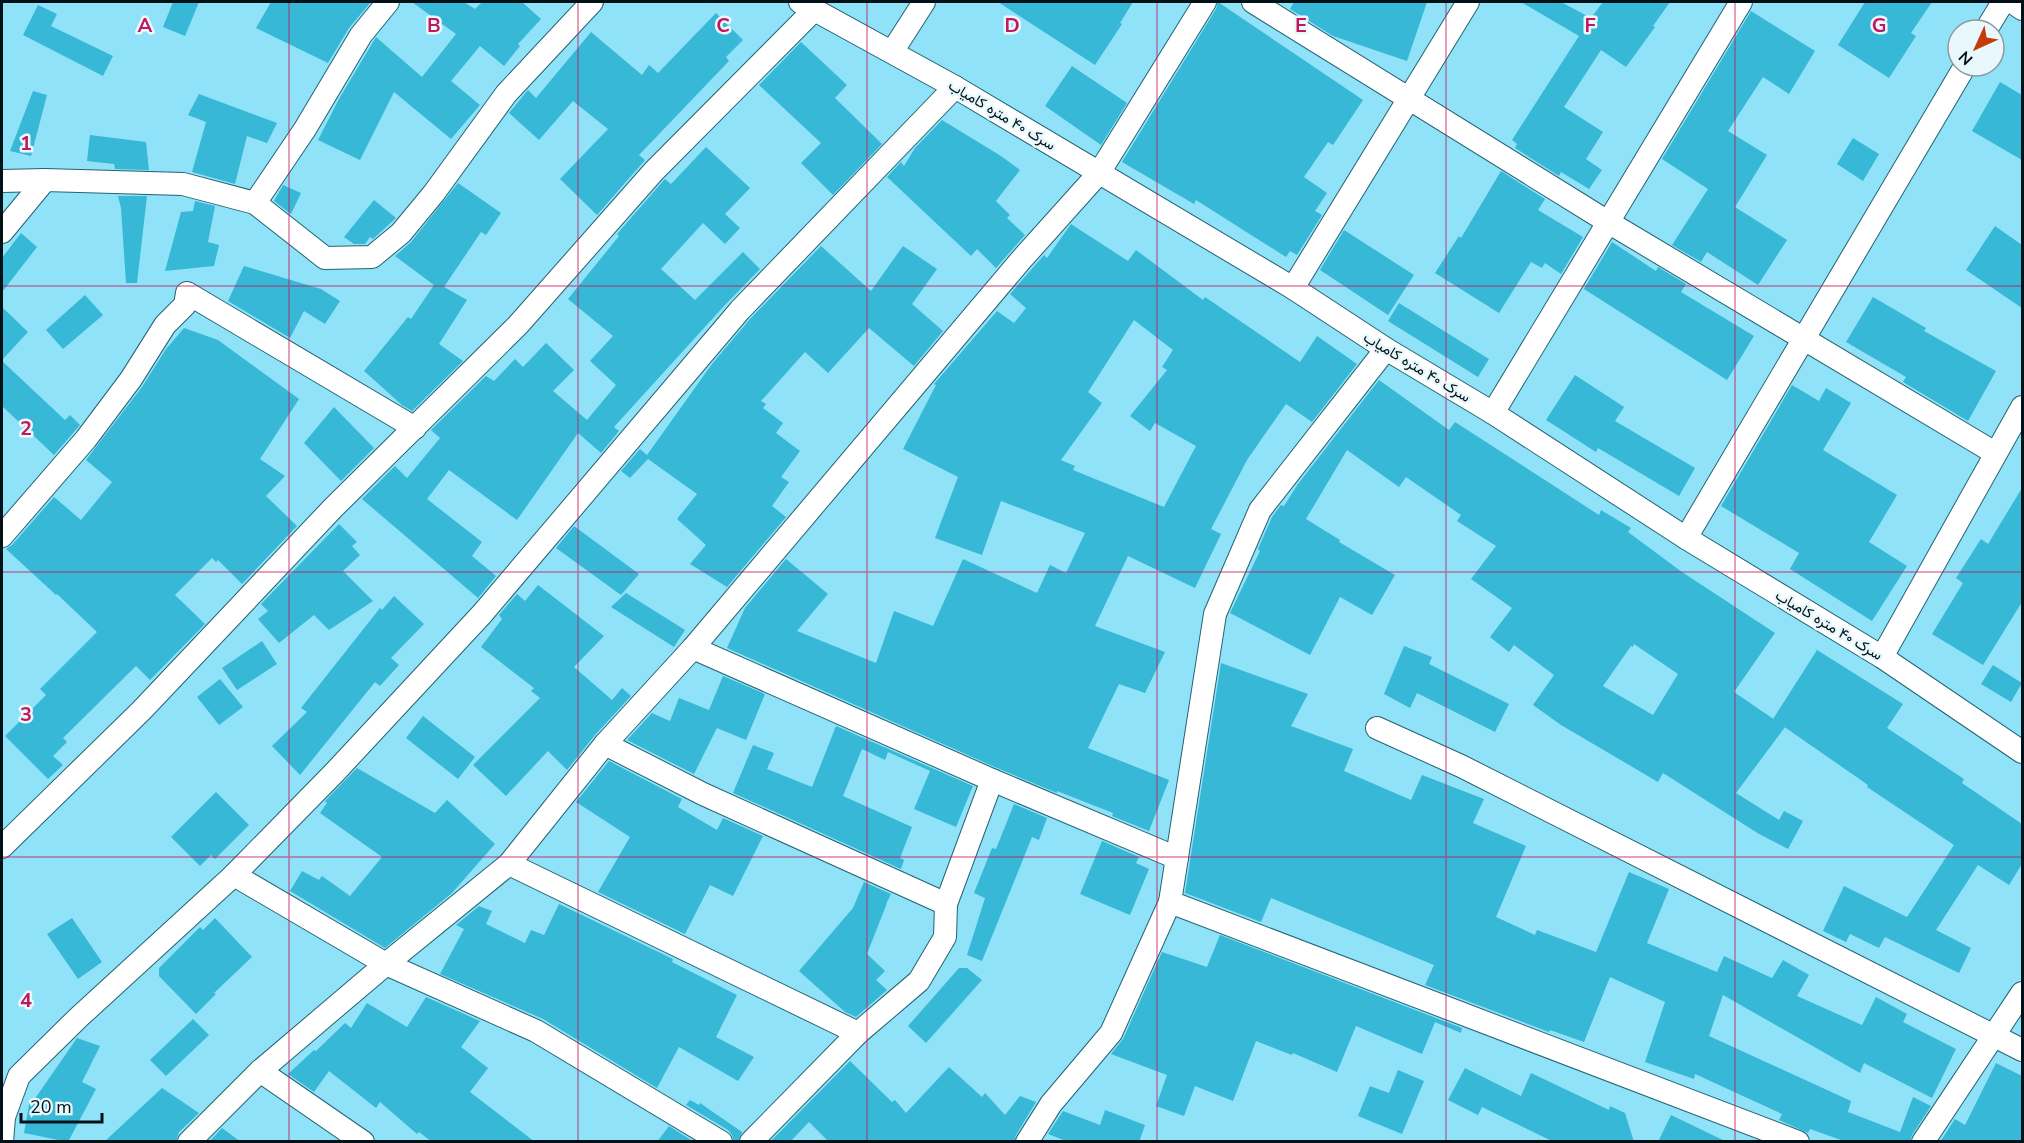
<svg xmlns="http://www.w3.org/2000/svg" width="2024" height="1143" font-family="'Nunito Sans',Vazirmatn,sans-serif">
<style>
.building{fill:#36b8d6;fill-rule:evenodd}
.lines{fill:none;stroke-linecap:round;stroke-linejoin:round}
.minor-casing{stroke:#236373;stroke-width:24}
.minor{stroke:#fff;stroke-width:22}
.grid{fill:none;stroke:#c2185b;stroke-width:1.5;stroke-opacity:0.55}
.labels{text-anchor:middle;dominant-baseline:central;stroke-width:5;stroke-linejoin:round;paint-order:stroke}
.street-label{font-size:15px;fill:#001218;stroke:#e9f8fc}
.grid-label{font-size:20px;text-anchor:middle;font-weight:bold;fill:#c2185b;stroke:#e9f8fc;stroke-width:5;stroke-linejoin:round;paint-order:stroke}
</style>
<rect width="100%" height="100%" fill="#90e2f8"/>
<g class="building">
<polygon points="173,2 199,2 185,36 163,27"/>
<polygon points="271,2 371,2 349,28 328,63 256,28"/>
<polygon points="412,2 464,2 475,9 482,2 522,2 541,19 518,44 520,46 504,66 480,46 451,81 480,105 451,139 394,92 360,160 318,140 339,99 376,37 422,77 456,34"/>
<polygon points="998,2 1133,2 1120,23 1122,24 1095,65"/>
<polygon points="1218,2 1363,100 1333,145 1328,142 1304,177 1327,193 1315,211 1322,215 1297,255 1290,251 1286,257 1196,200 1194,204 1122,162 1216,9"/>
<polygon points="1294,2 1427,2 1407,61 1333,36 1290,9"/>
<polygon points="1521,2 1561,2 1591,18 1603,2 1670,2 1653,26 1655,27 1626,67 1601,50 1564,107 1603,132 1586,159 1602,170 1589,189 1561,172 1559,176 1515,148 1517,144 1512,140 1579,36"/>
<polygon points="1865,2 1932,2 1911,33 1916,36 1889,78 1838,45"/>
<polygon points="38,5 57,14 51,26 113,56 103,76 23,35"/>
<polygon points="1751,11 1815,51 1789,94 1763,77 1728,131 1767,155 1735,207 1787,240 1758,285 1707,252 1701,262 1672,245 1708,189 1662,159"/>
<polygon points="716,13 743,40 726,57 729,61 639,155 645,160 597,215 560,179 608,129 573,101 539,140 509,113 528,90 536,98 591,32 642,75 649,65 658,73"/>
<polygon points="801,42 847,85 835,98 882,144 833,195 801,163 821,143 759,85"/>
<polygon points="1072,66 1127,103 1101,145 1045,106"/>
<polygon points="2000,82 2022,95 2022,160 1972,131"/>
<polygon points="33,91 47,95 31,156 10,151"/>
<polygon points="199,94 277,123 267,143 247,136 235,184 192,172 206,122 188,115"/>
<polygon points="942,120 1001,156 1020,170 996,201 1010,215 1007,218 1025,235 996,268 977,249 971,256 887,177 901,162 904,166 915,148"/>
<polygon points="90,135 146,142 149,170 115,169 114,164 87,161"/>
<polygon points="1853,138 1879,154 1863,181 1837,164"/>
<polygon points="706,147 750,188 725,214 740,228 725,244 703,223 661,269 695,300 743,252 760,269 724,306 614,427 619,431 601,453 578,433 517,520 449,470 427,499 482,542 472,556 496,576 478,598 362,499 395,466 407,478 440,438 431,430 486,376 494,381 515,359 523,367 546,343 574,370 553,391 587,420 616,385 590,361 613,336 568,299 619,236 617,234 664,180 665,179 671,184"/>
<polygon points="1501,171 1545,199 1538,210 1583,237 1561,274 1545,263 1542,268 1531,262 1499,313 1435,273 1459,236 1461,238"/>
<polygon points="458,183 501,213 486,235 481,232 444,287 467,300 439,344 463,361 412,411 402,405 364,371 408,317 411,319 434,285 395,256 411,242"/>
<polygon points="283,185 301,193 291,214 274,201"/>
<polygon points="118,196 147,196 137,283 126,283 121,208"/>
<polygon points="374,200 396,218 373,239 370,237 365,244 354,244 344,237"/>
<polygon points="195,201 215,206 208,242 219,245 214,266 165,271 181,212 193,211"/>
<path d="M 1071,224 L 1128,261 L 1136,250 L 1203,300 L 1205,297 L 1300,362 L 1317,336 L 1357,364 L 1312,422 L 1286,404 L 1247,460 L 1211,529 L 1221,534 L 1195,588 L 1128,556 L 1095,626 L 1165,652 L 1145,693 L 1119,684 L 1088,748 L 1169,780 L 1149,831 L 1112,816 L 1113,813 L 1057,791 L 1057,793 L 997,768 L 727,648 L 745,608 L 786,559 L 828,594 L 797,631 L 876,663 L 894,611 L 933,626 L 963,559 L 1037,593 L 1050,565 L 1066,573 L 1085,533 L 1001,501 L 982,555 L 935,538 L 958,477 L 903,449 L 936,385 L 934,384 L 997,311 L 1014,323 L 1026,308 L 1010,294 L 1044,255 L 1047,258 ZM 1134,320 L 1173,350 L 1162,367 L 1167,370 L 1130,416 L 1150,431 L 1155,423 L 1196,446 L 1164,507 L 1073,470 L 1075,466 L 1061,460 L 1102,403 L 1088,392 Z"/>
<polygon points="1995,226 2022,245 2022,308 1966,270"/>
<polygon points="1344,230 1414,275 1388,315 1320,270"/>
<polygon points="21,233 37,247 2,292 2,258"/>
<polygon points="1612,242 1656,271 1658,267 1686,284 1681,292 1754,336 1727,380 1584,289"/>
<polygon points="821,246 871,291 903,246 937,269 912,304 943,331 914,366 869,328 828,373 805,352 761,401 766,404 763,408 783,423 776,433 800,451 781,477 789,482 772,506 786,517 727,587 690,564 706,545 677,519 697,494 648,459 630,478 621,471 640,449 647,455 712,364 750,319"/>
<polygon points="244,266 321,289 340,301 325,324 304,311 290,338 228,301"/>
<polygon points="85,295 103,315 63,349 46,330"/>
<polygon points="1873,297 1926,328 1924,331 1996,371 1968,421 1903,382 1906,377 1846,342"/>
<polygon points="1399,303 1489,359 1478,377 1388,321"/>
<polygon points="2,307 28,332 2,360"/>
<polygon points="184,328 218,340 299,399 260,459 285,476 266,496 297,526 242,584 218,560 216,562 212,558 175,595 205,624 150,680 136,666 63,738 67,742 53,756 63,765 48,779 5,736 46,695 40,689 97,632 57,594 56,595 6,549 12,545 54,497 81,520 112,482 86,460 142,387 166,349"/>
<polygon points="2,361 65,420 70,415 80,425 54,455 2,406"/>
<polygon points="1575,375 1624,407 1615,421 1695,468 1679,496 1598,448 1596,452 1546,420"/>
<path d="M 1379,380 L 1449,430 L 1455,422 L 1599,515 L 1601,510 L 1631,528 L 1628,532 L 1682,572 L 1775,633 L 1734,692 L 1785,727 L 1736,793 L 1779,820 L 1784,811 L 1803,821 L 1788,849 L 1759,834 L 1663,773 L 1658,782 L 1561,725 L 1533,705 L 1554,675 L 1514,645 L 1509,652 L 1490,637 L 1512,608 L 1471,579 L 1496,546 L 1457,521 L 1461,515 L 1406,477 L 1399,487 L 1347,450 L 1306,519 L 1340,540 L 1339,542 L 1395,575 L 1372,615 L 1340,597 L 1310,655 L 1230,613 L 1260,551 L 1258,549 L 1272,517 L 1281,505 L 1284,506 L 1298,484 ZM 1634,644 L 1678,674 L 1653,715 L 1603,686 L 1631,646 L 1633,647 Z"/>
<polygon points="1792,385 1819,401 1826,388 1851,403 1823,450 1897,495 1869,542 1907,566 1872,621 1790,569 1799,553 1721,506"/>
<polygon points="334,407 374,448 341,481 304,443"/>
<polygon points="2022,488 2022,602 1983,665 1932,634 1963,583 1956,578 1981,539 1988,544"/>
<polygon points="339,524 357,542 352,546 360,555 343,571 373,601 329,630 314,615 279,643 258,619 268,611 261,604"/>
<polygon points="574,526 639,574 621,595 556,548"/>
<polygon points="538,585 604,636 574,667 612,700 622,688 631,696 595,735 567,770 548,751 506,796 473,765 540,698 531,691 534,688 481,647 502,619 499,615 517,594 525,601"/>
<polygon points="626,593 685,630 674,647 611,607"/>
<polygon points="394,596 424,624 391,658 399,665 380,686 375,682 300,775 272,746 307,712 301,708 380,608 382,610"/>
<polygon points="262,641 277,664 237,690 222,668"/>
<polygon points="1404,646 1432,657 1429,664 1509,704 1495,732 1417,693 1410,708 1384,694"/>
<polygon points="1817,650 1903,704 1887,728 1964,779 1962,783 2022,824 2022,864 2009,885 1978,865 1936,930 1971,948 1959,973 1885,937 1879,948 1850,934 1846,942 1823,931 1844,886 1907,917 1954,845 1867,787 1868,785 1773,719"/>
<polygon points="1221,663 1308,694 1291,726 1353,749 1344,771 1411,800 1422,775 1484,799 1473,823 1526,846 1496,917 1535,935 1537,930 1596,952 1629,872 1669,889 1647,943 1717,972 1724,956 1772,978 1783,960 1809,975 1797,996 1862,1025 1876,997 1907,1014 1903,1022 1956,1049 1932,1098 1864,1063 1860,1073 1723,995 1709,1036 1851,1101 1848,1112 1900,1132 1913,1097 1931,1106 1912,1135 1910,1142 1847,1142 1810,1129 1808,1133 1779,1120 1782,1114 1695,1074 1694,1079 1645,1062 1665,1002 1610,977 1584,1042 1550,1030 1549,1032 1425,985 1434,965 1271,898 1261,922 1185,893"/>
<polygon points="1993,665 2022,683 2011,702 1981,684"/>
<polygon points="723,676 765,694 746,740 717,728 694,774 627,740 652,713 670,721 679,698 709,710"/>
<polygon points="220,679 243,707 219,725 197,697"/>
<polygon points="423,716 475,757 458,779 406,738"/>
<polygon points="836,726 973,786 956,827 914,809 930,771 888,752 885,760 862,749 843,796 912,827 900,858 904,860 901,869 733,793 753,745 774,753 767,769 812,787"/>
<polygon points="609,761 682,799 678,807 717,830 723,818 763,836 733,896 710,885 685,934 598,892 630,837 576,802"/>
<polygon points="357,768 435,813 447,800 495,844 452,893 385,948 290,891 302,871 319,880 322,876 350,896 382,857 320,813 327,803 325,801"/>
<polygon points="216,792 249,825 215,859 211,855 200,866 171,837"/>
<polygon points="1014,804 1047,818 1039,840 1032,837 982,961 967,955 985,898 974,893 992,848 996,849"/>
<polygon points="1102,841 1139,857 1136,863 1149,869 1130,915 1080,894"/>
<polygon points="864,882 891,894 887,902 886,902 887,903 867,954 885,971 876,980 887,990 856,1017 845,1012 799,971 853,908"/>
<polygon points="559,904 673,959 672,962 737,995 716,1037 754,1057 738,1081 679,1047 657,1088 543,1019 440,974 464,929 456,925 479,906 492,911 486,924 525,943 531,930 544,935"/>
<polygon points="72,918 102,962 78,979 47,934"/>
<polygon points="215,918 252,957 214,993 216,994 196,1014 159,976 159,968 200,927 203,930"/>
<polygon points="1220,935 1462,1028 1461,1033 1435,1022 1422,1054 1356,1026 1337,1072 1293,1053 1292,1055 1256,1041 1233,1101 1195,1086 1184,1116 1156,1106 1167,1075 1111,1054 1123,1039 1162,952 1207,967"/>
<polygon points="959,968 967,968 982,980 926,1043 908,1026"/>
<polygon points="426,997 480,1021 461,1047 488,1068 470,1092 535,1142 432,1142 419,1132 417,1134 380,1102 376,1108 329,1071 314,1092 288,1074 314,1050 316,1051 345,1023 351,1028 367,1003 407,1027"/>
<polygon points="193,1019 209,1035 166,1076 150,1060"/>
<polygon points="77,1038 100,1046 82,1082 96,1089 68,1142 24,1133 30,1099 34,1100"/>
<polygon points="850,1061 892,1102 895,1100 906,1113 949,1067 982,1097 985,1093 1005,1115 1020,1096 1036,1102 1016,1135 1014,1142 829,1142 809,1122 790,1142 770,1142"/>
<polygon points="1996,1063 2022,1076 2022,1142 1940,1142 1955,1119 1965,1125"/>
<polygon points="1465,1068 1521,1096 1531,1073 1609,1110 1610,1106 1625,1113 1634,1142 1554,1142 1482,1107 1478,1115 1448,1100"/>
<polygon points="1398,1070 1424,1081 1402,1134 1358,1116 1370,1086 1389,1093"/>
<polygon points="162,1088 199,1113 179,1132 176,1142 104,1142"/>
<polygon points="690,1100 699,1105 700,1103 742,1132 738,1142 734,1142 732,1135 728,1130 686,1105"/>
<polygon points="1105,1110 1145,1125 1139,1142 1069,1142 1048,1134 1063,1111 1100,1125"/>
<polygon points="1671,1115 1727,1142 1658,1142"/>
<polygon points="669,1126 694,1142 657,1142"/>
<polygon points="222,1128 241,1142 209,1142"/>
</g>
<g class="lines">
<g class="minor-casing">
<g id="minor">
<polyline points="800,2 955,87 1293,288 1386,349 1493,413 1686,538 1882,657 2022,752"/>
<polyline points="1253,2 1608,222 1995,453"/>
<polyline points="2012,2 2022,9"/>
<polyline points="1986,30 2003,2"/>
<polyline points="892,52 924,2"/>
<polyline points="2,181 45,180 183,184 255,203 325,258 372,257 401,233 434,193 506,94 592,2"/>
<polyline points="255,203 305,129 361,35 388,2"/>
<polyline points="2,232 45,180"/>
<polyline points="1293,288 1468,2"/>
<polyline points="1493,413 1741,2"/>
<polyline points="2,536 86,439 131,379 165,325 185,305 187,293 415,428"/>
<polyline points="1686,538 1965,66"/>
<polyline points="693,648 992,780 1177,858"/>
<polyline points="1882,657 2022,407"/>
<polyline points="1377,728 1461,766 2022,1050"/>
<polyline points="605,744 703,794 946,904"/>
<polyline points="2,847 142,710 333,508 518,325 654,171 814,10"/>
<polyline points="509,864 858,1033"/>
<polyline points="234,875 386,964 536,1031 721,1142"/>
<polyline points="1170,902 1798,1142"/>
<polyline points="260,1071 363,1142"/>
<polyline points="2,1142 4,1117 19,1076 79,1017 234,875 335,772 482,614 740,310 955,87"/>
<polyline points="189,1142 260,1071 386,964 509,864 605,744 693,648 1021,260 1099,173 1205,2"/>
<polyline points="751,1142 858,1033 919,981 945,937 946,904 992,780"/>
<polyline points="1027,1142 1051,1104 1111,1033 1170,902 1215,614 1260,510 1386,349"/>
<polyline points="1923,1142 2022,993"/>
</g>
</g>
<use href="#minor" class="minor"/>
</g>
<path class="grid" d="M 289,2 L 289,1142M 578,2 L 578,1142M 867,2 L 867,1142M 1157,2 L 1157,1142M 1446,2 L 1446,1142M 1735,2 L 1735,1142M 2,286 L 2022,286M 2,572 L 2022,572M 2,857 L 2022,857"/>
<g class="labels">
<g class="street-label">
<text transform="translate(1002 115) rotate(31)">سرک ۴۰ متره کامیاب</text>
<text transform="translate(1417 367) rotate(31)">سرک ۴۰ متره کامیاب</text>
<text transform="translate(1829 625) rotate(31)">سرک ۴۰ متره کامیاب</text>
</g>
</g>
<g class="grid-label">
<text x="145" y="32">A</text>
<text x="434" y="32">B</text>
<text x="723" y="32">C</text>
<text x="1012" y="32">D</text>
<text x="1301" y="32">E</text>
<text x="1590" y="32">F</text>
<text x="1879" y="32">G</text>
<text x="26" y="150">1</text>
<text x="26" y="435">2</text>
<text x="26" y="721">3</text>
<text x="26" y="1007">4</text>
</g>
<rect width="2024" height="1143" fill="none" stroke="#001218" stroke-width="6"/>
<g transform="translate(1976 48) rotate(225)"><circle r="28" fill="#e9f8fc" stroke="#8c9ca1" stroke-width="1.5"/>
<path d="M0-4.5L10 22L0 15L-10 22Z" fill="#c43c08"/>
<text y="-9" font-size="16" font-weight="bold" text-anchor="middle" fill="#001218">N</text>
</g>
<path d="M21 1113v9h81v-9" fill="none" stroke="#001218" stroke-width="3"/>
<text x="30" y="1113" font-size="18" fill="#001218" stroke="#e9f8fc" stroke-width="4.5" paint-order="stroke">20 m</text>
</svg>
